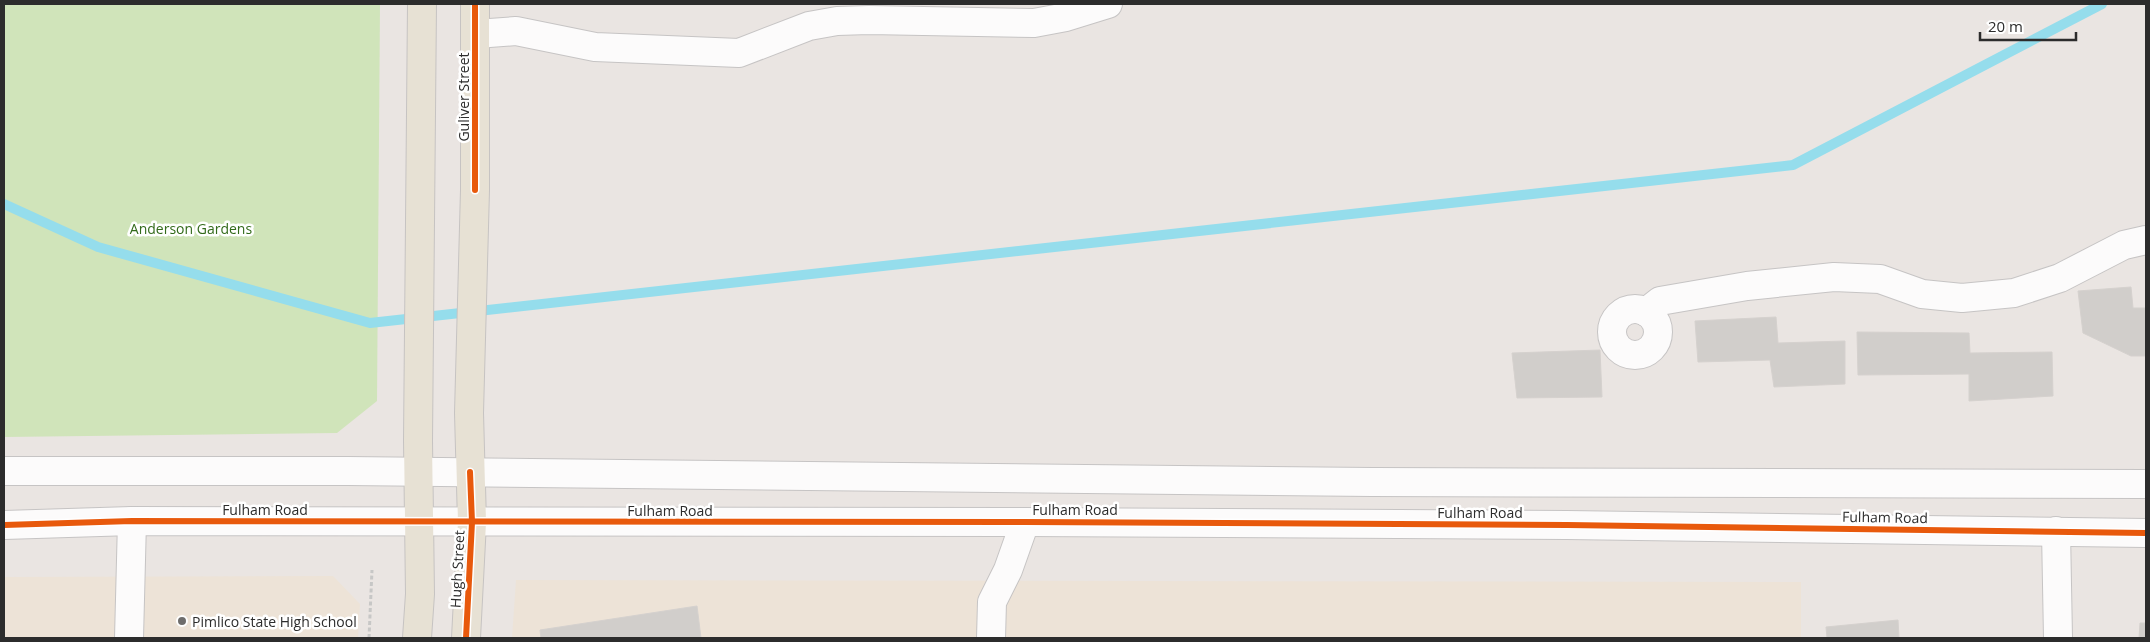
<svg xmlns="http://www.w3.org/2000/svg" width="2150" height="642" font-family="'Open Sans',sans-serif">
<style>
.education{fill:#ede3d7}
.green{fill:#d0e4ba}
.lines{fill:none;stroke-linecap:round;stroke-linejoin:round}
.stream{stroke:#95ddec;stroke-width:10}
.building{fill:#d1cecb;stroke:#d5d1ce}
.minor-casing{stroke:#c6c4c4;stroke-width:30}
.major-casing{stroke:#c6c3c2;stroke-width:30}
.path{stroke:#c7c7c6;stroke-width:3;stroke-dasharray:4 2.5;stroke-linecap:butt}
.minor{stroke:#fcfbfb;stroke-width:28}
.major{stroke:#e7e1d4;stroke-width:28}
.cycleway-casing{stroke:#fff;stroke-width:9}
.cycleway{stroke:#e8590c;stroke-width:6}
.poi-dot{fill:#6e6d6c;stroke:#fff;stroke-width:2}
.labels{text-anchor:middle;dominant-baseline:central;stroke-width:5;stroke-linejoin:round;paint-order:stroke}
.street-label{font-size:14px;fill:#2c2c2c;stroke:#fff}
.park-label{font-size:14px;fill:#326a1a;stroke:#fff}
.poi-label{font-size:14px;fill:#2c2c2c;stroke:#fff;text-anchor:start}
</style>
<rect width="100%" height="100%" fill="#eae5e2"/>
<g class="education">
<polygon points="333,576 360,604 358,638 4,638 4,577"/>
<polygon points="516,580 1801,582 1801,638 512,638"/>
</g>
<polygon class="green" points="4,4 380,4 377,401 337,433 4,437"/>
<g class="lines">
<polyline class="stream" points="4,204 98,247 370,323 1793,165 2102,4"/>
</g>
<g class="building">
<polygon points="2131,287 2133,308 2146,308 2146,356 2131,356 2083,333 2078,291"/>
<polygon points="1776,317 1778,343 1845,341 1845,384 1774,387 1770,360 1698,362 1695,321"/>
<polygon points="1857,332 1969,333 1970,353 2052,352 2053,396 1969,401 1969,374 1858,375"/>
<polygon points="1600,350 1602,397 1517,398 1512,353"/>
<polygon points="697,606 701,638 541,638 540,630"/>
<polygon points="1898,620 1899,638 1827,638 1826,627"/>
<polygon points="2140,623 2146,623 2146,638 2139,638"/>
</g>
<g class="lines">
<g class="minor-casing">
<g id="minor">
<polyline points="476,34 516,31 595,47 739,53 809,26 837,21 869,20 1034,23 1066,17 1108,4"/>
<circle cx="1635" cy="332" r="23"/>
<polyline points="1646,312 1660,301 1747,286 1834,277 1880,279 1922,294 1962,298 2014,293 2060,278 2124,245 2146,240"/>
<polyline points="4,471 348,471 1372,482 2146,484"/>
<polyline points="4,525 132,521 1025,522 1567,525 2146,533"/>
<polyline points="2056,531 2058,638"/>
<polyline points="129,638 132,521"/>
<polyline points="991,638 992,602 1008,570 1025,522"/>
</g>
</g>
<g class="major-casing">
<g id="major">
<polyline points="417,638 420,594 418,441 422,4"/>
<polyline points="466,638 472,522 469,413 475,190 475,4"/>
</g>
</g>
<polyline class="path" points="369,638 372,570"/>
<use href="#minor" class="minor"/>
<use href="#major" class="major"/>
<g class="cycleway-casing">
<g id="cycleway">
<polyline points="475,190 475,4"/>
<polyline points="4,525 132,521 1025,522 1567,525 2146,533"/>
<polyline points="466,638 472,522 470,472"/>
</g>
</g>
<use href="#cycleway" class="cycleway"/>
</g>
<circle class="poi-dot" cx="182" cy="621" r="5"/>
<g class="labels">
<g class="street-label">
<text transform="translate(463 97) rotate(-90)">Guliver Street</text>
<text x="265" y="509">Fulham Road</text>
<text x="1075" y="509">Fulham Road</text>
<text x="670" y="510">Fulham Road</text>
<text x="1480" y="512">Fulham Road</text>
<text transform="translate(1885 517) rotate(1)">Fulham Road</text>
<text transform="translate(457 569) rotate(-87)">Hugh Street</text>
</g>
<g class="park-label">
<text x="191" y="228">Anderson Gardens</text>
</g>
<g class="poi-label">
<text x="192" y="621">Pimlico State High School</text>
</g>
</g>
<rect width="2150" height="642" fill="none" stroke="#2c2c2c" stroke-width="10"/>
<path d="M1980 32v8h96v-8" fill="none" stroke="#2c2c2c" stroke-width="2.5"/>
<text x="1988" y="32" font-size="15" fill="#2c2c2c" stroke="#ffffff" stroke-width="4" paint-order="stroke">20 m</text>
</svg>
